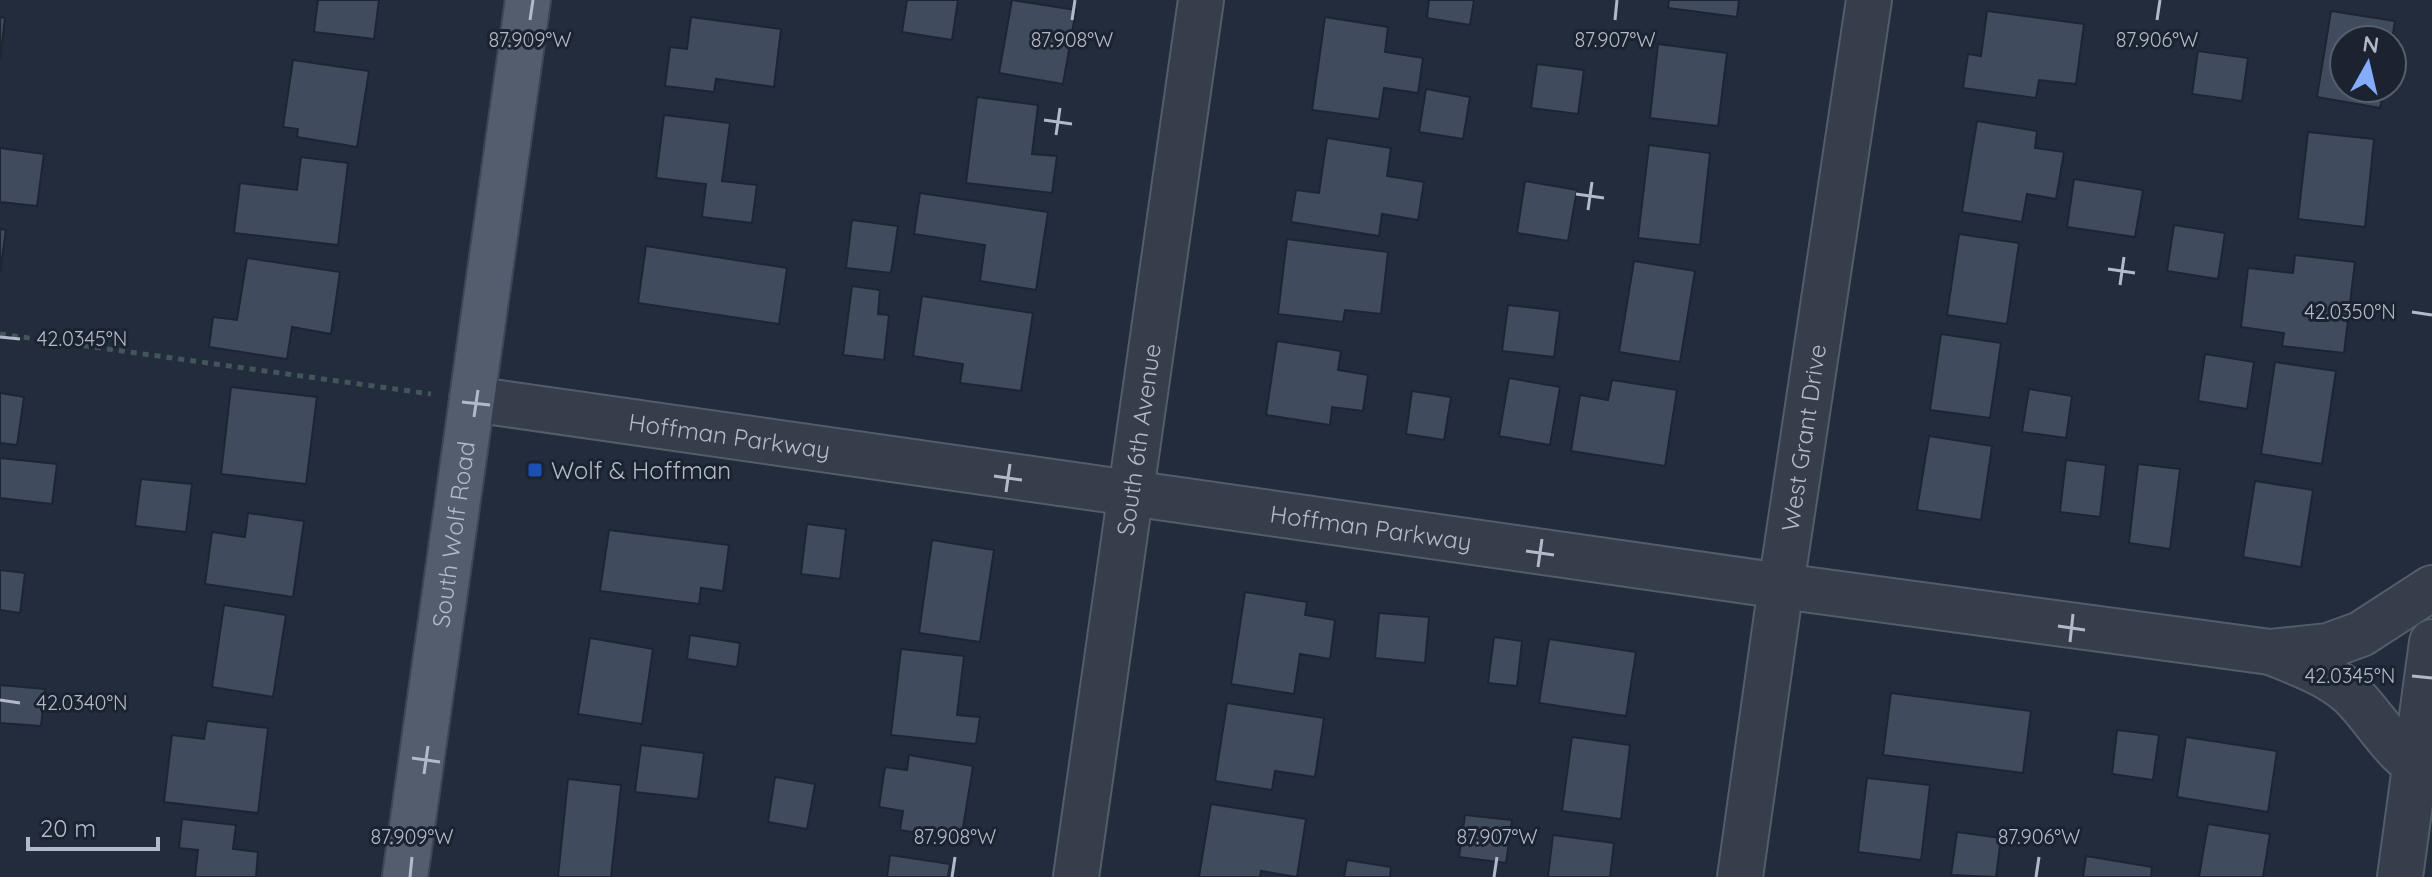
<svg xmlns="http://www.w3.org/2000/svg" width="2432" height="877" font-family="Quicksand,sans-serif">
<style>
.building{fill:#414b5e;stroke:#1d2533;stroke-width:2}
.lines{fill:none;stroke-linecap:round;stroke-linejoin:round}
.minor-casing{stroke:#545c6a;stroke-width:48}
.major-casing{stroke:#3f4755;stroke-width:48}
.path{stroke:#42565a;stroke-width:5;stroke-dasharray:6 6;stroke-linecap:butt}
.minor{stroke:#363e4c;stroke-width:44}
.major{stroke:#545d6d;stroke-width:44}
.ticks{fill:none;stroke:#b2b9c8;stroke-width:3}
.transit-dot{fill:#1a4fb4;stroke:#1b2331;stroke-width:3}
.labels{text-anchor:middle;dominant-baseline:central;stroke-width:6;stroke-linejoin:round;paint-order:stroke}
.street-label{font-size:24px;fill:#b2b9c8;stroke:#1b2331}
.poi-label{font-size:24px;fill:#b2b9c8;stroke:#1b2331;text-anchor:start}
.ticks-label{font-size:20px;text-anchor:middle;fill:#b2b9c8;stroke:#1b2331;stroke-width:6;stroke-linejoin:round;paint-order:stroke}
</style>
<rect width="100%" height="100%" fill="#222c3c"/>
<g class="building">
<polygon points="318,0 379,0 374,39 314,32"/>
<polygon points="907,0 958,0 952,40 902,32"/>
<polygon points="1012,0 1076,10 1063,84 999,73"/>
<polygon points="1429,0 1474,0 1470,25 1427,18"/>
<polygon points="1669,0 1739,0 1737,17 1668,8"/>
<polygon points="1987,11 2084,24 2076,84 2039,80 2036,98 1963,88 1968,54 1981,56"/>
<polygon points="2331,11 2395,21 2392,40 2344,40 2344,88 2384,88 2380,108 2317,97"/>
<polygon points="0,17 5,18 0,60"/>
<polygon points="691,17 781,29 774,87 716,79 714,92 665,86 670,47 687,49"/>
<polygon points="1325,17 1388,27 1385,52 1423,58 1418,93 1384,88 1379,119 1312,110"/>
<polygon points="1658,44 1727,53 1718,126 1650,118"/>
<polygon points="2198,51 2248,58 2242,101 2192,94"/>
<polygon points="293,60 369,71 357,147 297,137 298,129 283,127"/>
<polygon points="1537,64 1584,70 1578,114 1531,108"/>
<polygon points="1426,89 1470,97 1463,139 1419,132"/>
<polygon points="977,97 1038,105 1032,154 1057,156 1052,193 966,183"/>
<polygon points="664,115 730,123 722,181 757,185 752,223 702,217 706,184 656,178"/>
<polygon points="1977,121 2037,131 2035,148 2064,152 2056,199 2027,194 2022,222 1962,212"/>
<polygon points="2308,132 2374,139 2365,227 2298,219"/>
<polygon points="1327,138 1391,148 1387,176 1424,182 1418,220 1382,214 1379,236 1291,222 1296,190 1319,193"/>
<polygon points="1649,145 1710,153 1700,245 1638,238"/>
<polygon points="0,148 44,154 37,206 0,202"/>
<polygon points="301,157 348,163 338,245 234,233 240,183 297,190"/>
<polygon points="2074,179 2143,190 2135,237 2067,227"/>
<polygon points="1525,181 1577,190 1568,241 1517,233"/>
<polygon points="920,193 1048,212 1036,290 980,281 985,245 914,234"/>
<polygon points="852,220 898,226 891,273 846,268"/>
<polygon points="2174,225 2225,233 2218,279 2167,271"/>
<polygon points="0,229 6,230 0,272"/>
<polygon points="1959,234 2019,243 2007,324 1947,315"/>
<polygon points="1287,239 1388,252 1381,314 1345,310 1343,322 1278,314"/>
<polygon points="646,246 787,268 779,324 638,303"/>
<polygon points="2295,255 2355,262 2344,353 2282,346 2284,333 2241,327 2248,268 2293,273"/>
<polygon points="247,258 340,272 331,334 292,327 287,359 209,347 213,317 237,320"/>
<polygon points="1634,261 1695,271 1680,362 1619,352"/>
<polygon points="852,286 880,290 878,314 889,315 884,360 843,355"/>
<polygon points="922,296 1033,313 1021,391 960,383 963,364 913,356"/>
<polygon points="1508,305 1560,311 1554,357 1502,351"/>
<polygon points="1941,334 2001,343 1990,418 1930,410"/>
<polygon points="1277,341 1341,351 1338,370 1368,375 1363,411 1332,407 1330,425 1266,415"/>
<polygon points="2205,354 2254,362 2247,409 2198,401"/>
<polygon points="2275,362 2336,371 2322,464 2261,454"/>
<polygon points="1509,378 1560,387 1550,445 1499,436"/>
<polygon points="1612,380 1677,390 1665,466 1571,451 1580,395 1608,400"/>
<polygon points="231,387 317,397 306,484 221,474"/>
<polygon points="2029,389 2072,396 2066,438 2022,432"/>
<polygon points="1412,391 1451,397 1444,440 1406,434"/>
<polygon points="0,393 24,397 17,445 0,443"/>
<polygon points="1929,436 1992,446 1981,520 1917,510"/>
<polygon points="0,458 57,464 52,504 0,498"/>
<polygon points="2066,460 2106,465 2100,517 2060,512"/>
<polygon points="2138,464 2180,469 2170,549 2129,543"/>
<polygon points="141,479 192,484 186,532 135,526"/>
<polygon points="2255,481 2313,490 2301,567 2243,557"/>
<polygon points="248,513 304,521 293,597 205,584 212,532 245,537"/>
<polygon points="807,524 846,529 840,579 801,574"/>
<polygon points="609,530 729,545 723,591 701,588 699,604 600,591"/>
<polygon points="932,540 994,550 980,642 919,633"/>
<polygon points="0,570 25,573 20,613 0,610"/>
<polygon points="1245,592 1307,602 1305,615 1335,620 1330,659 1300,654 1294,694 1231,684"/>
<polygon points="224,605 286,615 273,697 212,687"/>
<polygon points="1379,613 1429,617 1425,663 1375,658"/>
<polygon points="690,635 740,643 737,667 687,659"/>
<polygon points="1494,637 1522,641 1517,686 1488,683"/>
<polygon points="590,638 653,649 642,724 578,714"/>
<polygon points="1549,639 1636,652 1626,716 1539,703"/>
<polygon points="901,649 964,656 957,715 980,717 976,744 891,735"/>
<polygon points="0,685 45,689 41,726 0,723"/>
<polygon points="1891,693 2031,711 2023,773 1883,755"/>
<polygon points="1227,703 1324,718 1315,777 1275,771 1272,790 1215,781"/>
<polygon points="207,721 268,728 258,813 164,802 172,735 204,739"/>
<polygon points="2117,730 2159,735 2153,780 2112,774"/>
<polygon points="1572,737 1630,745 1621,819 1562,811"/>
<polygon points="2186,737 2277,751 2268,812 2177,797"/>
<polygon points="641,745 704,753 698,799 635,792"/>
<polygon points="909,755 973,766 961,840 900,830 903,811 879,807 885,767 907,770"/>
<polygon points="775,777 815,784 807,829 768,822"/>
<polygon points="1867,778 1930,785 1921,860 1858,852"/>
<polygon points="568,779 621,785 611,877 558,877"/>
<polygon points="1211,804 1306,819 1297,877 1261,871 1260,877 1199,877"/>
<polygon points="1465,815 1512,820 1506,863 1459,857"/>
<polygon points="182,819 236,825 233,849 258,852 256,877 195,877 198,850 179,848"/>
<polygon points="2208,824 2270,834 2263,877 2199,877"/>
<polygon points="1957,832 2001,838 1996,877 1951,875"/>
<polygon points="1553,835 1614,843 1610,877 1548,877"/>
<polygon points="890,855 950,864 948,877 887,877"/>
<polygon points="2086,856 2152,867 2151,877 2083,877"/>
<polygon points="1347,860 1391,867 1390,877 1344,877"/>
</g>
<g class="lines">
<g class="minor-casing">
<g id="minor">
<path id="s1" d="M 472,399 L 1781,586 L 2270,652 L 2328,646 L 2361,634 L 2432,588"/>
<path d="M 2273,653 C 2300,664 2329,674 2351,694 C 2378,720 2395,759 2432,773"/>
<path id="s2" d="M 1076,877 L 1201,0"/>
<path id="s3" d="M 1740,877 L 1781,586 L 1869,0"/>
<polyline points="2400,877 2432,642"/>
</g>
</g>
<g class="major-casing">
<g id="major">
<path id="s4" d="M 405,877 L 528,0"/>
</g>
</g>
<polyline class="path" points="0,334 431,394"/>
<use href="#minor" class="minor"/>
<use href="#major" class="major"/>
</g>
<path class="ticks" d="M 530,20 L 533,0M 1072,20 L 1075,0M 1615,20 L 1617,0M 2157,20 L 2160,0M 1044,120 L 1072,124M 1056,135 L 1060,108M 1576,194 L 1604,198M 1588,210 L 1592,182M 2108,269 L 2135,273M 2120,285 L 2124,257M 2412,312 L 2432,315M 0,337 L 20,339M 462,402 L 490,405M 474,417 L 478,390M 994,476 L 1022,480M 1006,492 L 1010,464M 1526,551 L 1554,555M 1538,567 L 1542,539M 2058,626 L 2085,630M 2070,642 L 2073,614M 2412,676 L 2432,678M 0,700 L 20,703M 412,758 L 440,762M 424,774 L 428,746M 410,877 L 412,857M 952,877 L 955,857M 1494,877 L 1497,857M 2036,877 L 2039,857"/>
<rect class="transit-dot" x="527" y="462" width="16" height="16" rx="4"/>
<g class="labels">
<g class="street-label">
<text stroke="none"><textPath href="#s1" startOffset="260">Hoffman Parkway</textPath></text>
<text stroke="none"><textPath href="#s2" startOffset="442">South 6th Avenue</textPath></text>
<text stroke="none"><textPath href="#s3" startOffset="444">West Grant Drive</textPath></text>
<text stroke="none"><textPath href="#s1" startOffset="908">Hoffman Parkway</textPath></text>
<text stroke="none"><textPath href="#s4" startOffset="346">South Wolf Road</textPath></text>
</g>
<g class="poi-label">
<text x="551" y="470">Wolf &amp; Hoffman</text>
</g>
</g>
<g class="ticks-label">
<text x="530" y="47">87.909°W</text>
<text x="1072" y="47">87.908°W</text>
<text x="1615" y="47">87.907°W</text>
<text x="2157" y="47">87.906°W</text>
<text x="2350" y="319">42.0350°N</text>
<text x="82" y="346">42.0345°N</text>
<text x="2350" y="683">42.0345°N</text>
<text x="82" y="710">42.0340°N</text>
<text x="412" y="844">87.909°W</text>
<text x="955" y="844">87.908°W</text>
<text x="1497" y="844">87.907°W</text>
<text x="2039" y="844">87.906°W</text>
</g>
<g transform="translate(2368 64) rotate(8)"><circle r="38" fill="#1b2331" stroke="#575f6d" stroke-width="2"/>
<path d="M0-6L14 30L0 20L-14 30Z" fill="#85abfa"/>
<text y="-12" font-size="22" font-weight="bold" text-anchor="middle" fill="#b2b9c8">N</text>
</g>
<path d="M28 837v12h130v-12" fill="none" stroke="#b2b9c8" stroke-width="4"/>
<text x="40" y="837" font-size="24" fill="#b2b9c8" stroke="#1b2331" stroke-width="6" paint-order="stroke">20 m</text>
</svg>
